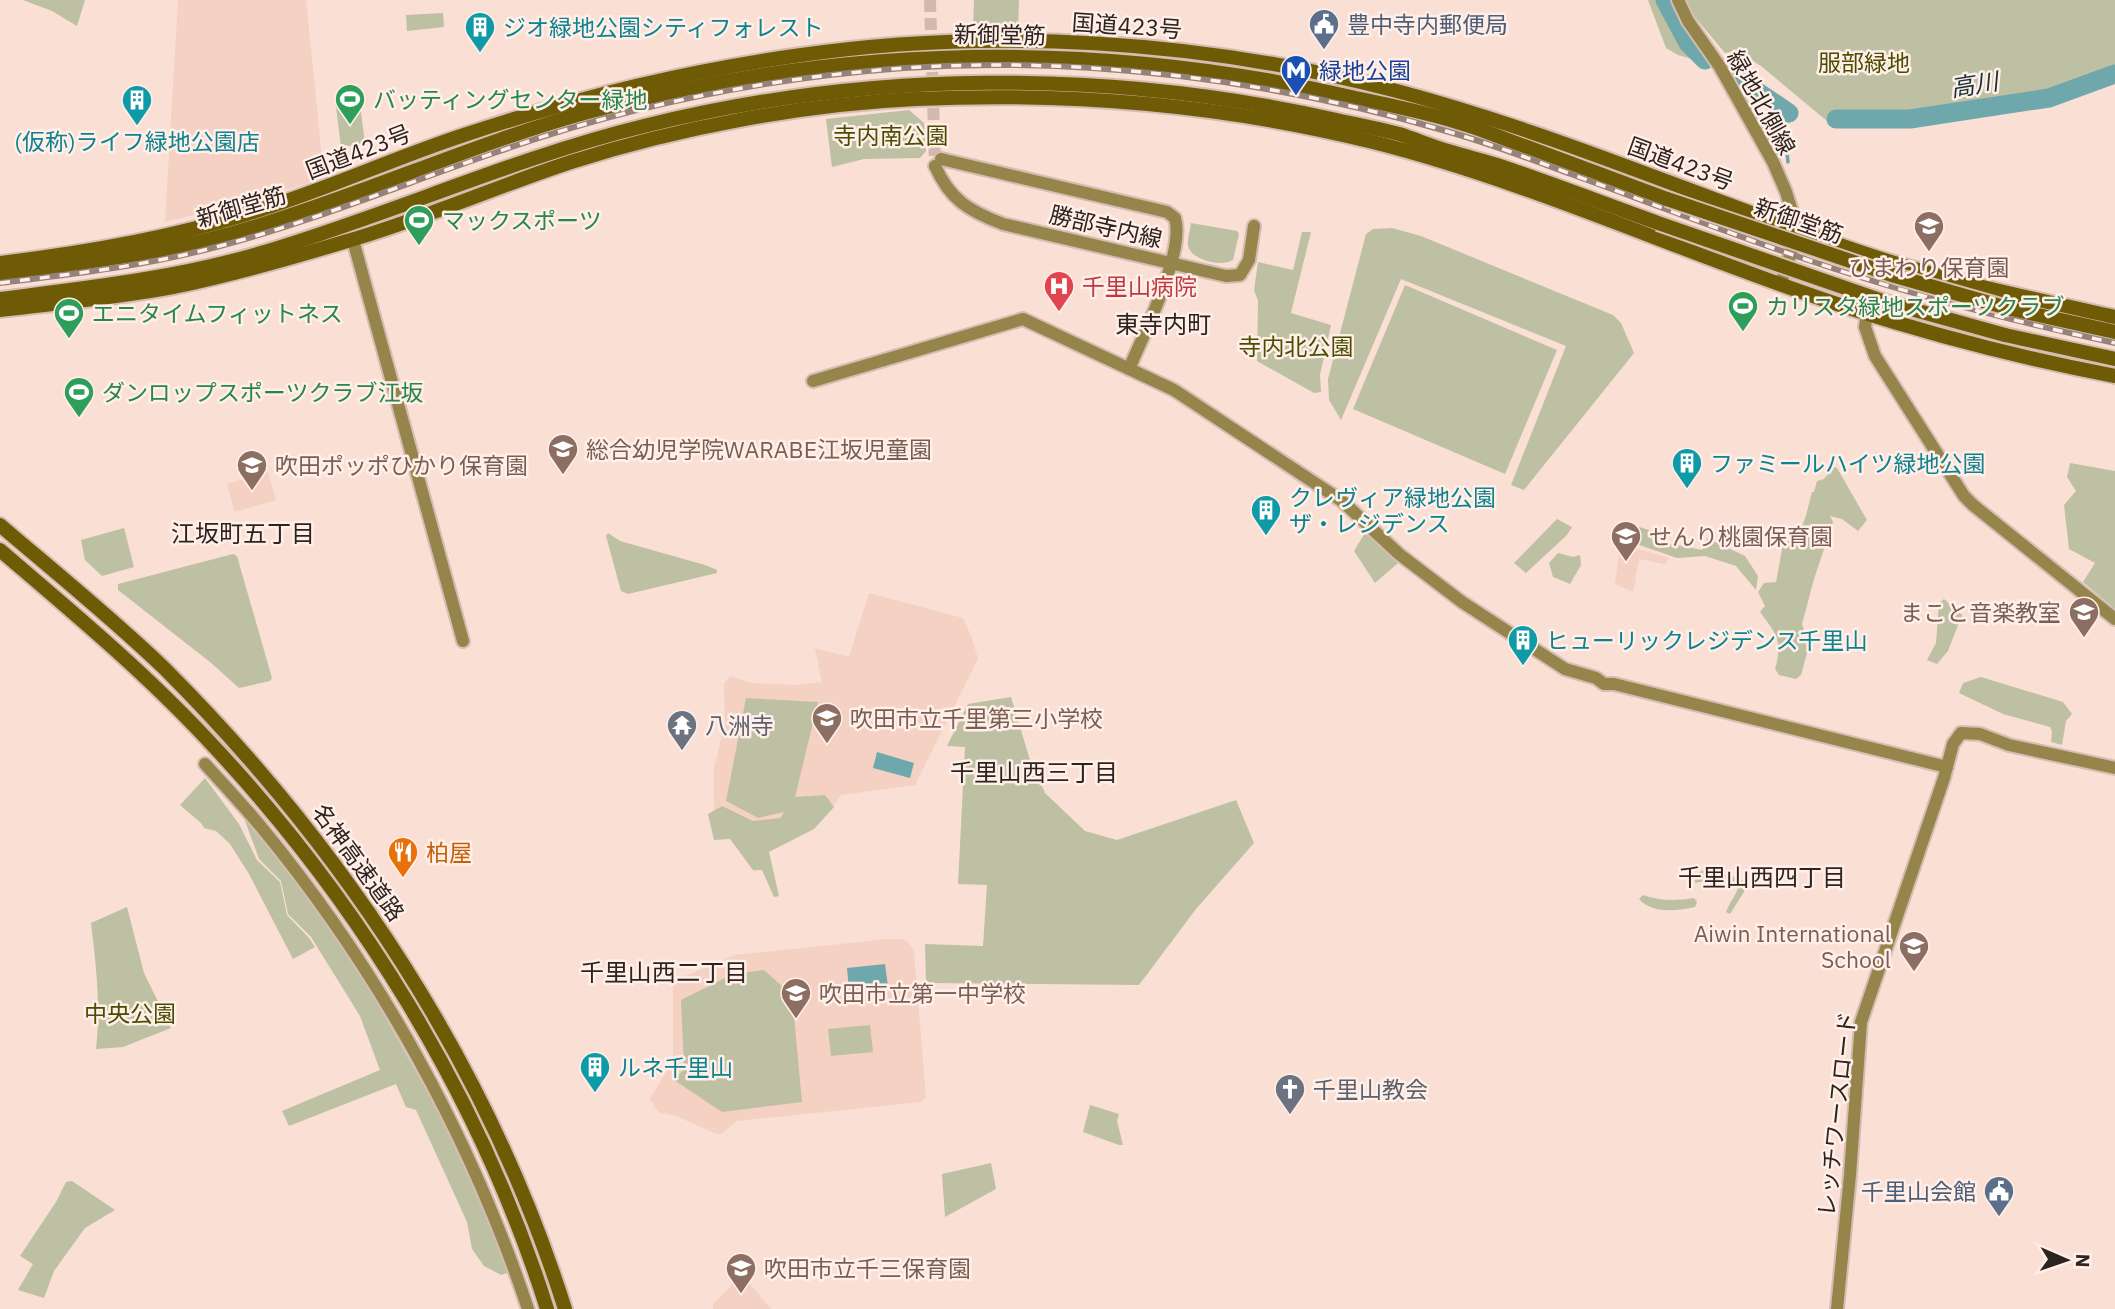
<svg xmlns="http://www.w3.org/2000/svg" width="2115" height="1309" font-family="'IBM Plex Sans','Noto Sans JP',sans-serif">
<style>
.built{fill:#f4d1c3}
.green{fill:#bec0a3}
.water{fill:#6ea7ac}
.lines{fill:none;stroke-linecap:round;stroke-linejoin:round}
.stream{stroke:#6ea7ac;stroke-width:3.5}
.river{stroke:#6ea7ac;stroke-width:19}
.secondary-tunnel{stroke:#d1b9b0;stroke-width:12;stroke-dasharray:12 6;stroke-linecap:butt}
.secondary-casing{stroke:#d5bdb3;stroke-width:16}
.highway-casing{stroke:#d5bdb3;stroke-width:18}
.secondary{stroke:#96854a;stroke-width:12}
.highway{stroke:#6f5b05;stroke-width:14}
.rail-casing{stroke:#95827a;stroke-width:6}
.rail{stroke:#ffefe8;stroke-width:3.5;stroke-dasharray:10;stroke-linecap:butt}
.highway-bridge-casing{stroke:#d5bdb3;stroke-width:18;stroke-linecap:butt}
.highway-bridge{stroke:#6f5b05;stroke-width:14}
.labels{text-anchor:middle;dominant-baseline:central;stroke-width:5;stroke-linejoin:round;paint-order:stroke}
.service-label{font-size:23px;fill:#4e5e75;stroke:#ffefe8;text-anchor:start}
.street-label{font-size:23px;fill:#2d231f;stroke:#ffefe8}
.culture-label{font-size:23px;fill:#0d838f;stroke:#ffefe8;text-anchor:start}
.park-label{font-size:23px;fill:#4a4c00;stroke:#ffefe8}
.transit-label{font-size:23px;fill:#164399;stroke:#ffefe8;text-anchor:start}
.leisure-label{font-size:23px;fill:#27864d;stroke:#ffefe8;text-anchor:start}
.education-label{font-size:23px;fill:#785e54;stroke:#ffefe8;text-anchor:start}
.health-label{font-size:23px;fill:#be3a42;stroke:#ffefe8;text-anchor:start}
.worship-label{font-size:23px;fill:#5b616d;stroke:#ffefe8;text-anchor:start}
.food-label{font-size:23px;fill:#c56008;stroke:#ffefe8;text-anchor:start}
.water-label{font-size:24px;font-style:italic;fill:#153335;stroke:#ffefe8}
.neighbourhood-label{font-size:24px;fill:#2d231f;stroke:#ffefe8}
</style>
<rect width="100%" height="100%" fill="#fadfd4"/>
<g class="built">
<polygon points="178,0 306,0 324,178 248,202 165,222"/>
<polygon points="268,472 276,500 235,512 227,484"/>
<polygon points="1620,544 1669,558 1665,564 1639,559 1633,592 1615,584"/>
<polygon points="869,593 963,618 972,638 978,659 915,785 841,795 833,806 767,851 764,869 754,872 714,809 714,768 725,723 724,683 731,676 751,683 798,685 822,682 815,648 849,657"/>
<polygon points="887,939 902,939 909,943 914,951 926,1098 921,1102 737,1121 721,1134 716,1134 676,1116 658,1112 650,1099 673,1060 673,981 735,955"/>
<polygon points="735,1271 739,1271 771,1309 713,1309 713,1304 731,1286"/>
</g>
<g class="green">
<polygon points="23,0 85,0 77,26 52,11"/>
<polygon points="974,0 1019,0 1018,29 973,28"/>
<polygon points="1648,0 1662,0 1686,46 1695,56 1692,59 1678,55 1666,48"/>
<polygon points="1686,0 2115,0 2115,74 2055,101 1872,125 1850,126 1827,121 1761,66 1747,57 1735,56 1735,51 1725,53 1694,16"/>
<polygon points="443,13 444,27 407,31 406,15"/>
<polygon points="360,104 365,144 341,147 336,107"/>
<polygon points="909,110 924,123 926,151 920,158 864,159 832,167 826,119"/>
<path d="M 1191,223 L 1237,231 L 1239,234 L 1233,260 C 1222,267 1192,261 1188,246 C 1187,240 1190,230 1191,223 Z"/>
<polygon points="1392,228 1421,236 1613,315 1621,323 1634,353 1524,490 1511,485 1566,346 1401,279 1341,420 1329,400 1328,379 1366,234 1373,229"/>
<polygon points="1302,232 1311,232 1291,313 1331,325 1320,375 1321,392 1314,393 1257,361 1258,301 1254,290 1258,262 1293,270"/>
<polygon points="1405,285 1557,350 1505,474 1353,409"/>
<polygon points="2070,463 2115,471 2115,609 2083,582 2095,563 2069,549 2064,505 2076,491 2067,477"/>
<path d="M 1834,467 L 1837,468 L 1867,520 L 1858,531 L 1842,519 L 1830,516 L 1833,522 L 1814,579 L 1802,624 L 1809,646 L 1801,675 L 1796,679 L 1779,675 L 1775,669 C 1783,640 1777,635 1760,612 L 1765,606 L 1758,592 L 1764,583 L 1776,582 L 1783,544 C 1805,535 1806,513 1812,492 L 1814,492 L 1817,481 L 1824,479 Z"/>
<polygon points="1557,519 1572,527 1567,535 1526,573 1514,563"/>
<polygon points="1626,523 1649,530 1652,540 1702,550 1707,538 1745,556 1758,576 1756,590 1736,566 1705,556 1677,558 1616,537"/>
<polygon points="124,528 134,567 102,576 85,560 81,540"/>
<polygon points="608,533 620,541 705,565 717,570 717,573 628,594 621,591 606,536"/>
<polygon points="1365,533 1398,563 1375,583 1354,551"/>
<polygon points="1558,553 1573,557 1580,555 1581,565 1570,584 1553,577 1549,563"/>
<polygon points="233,554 237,556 272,678 270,681 239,688 210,662 118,590 118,584"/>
<polygon points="1944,599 1962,615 1948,651 1937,664 1927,660 1936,643 1939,603"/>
<polygon points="1981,677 2063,702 2072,714 2066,721 2062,745 2051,742 2052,731 2050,727 2003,714 1959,693 1963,683"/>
<polygon points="1011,697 1029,757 1045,793 1085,831 1117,840 1236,800 1254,843 1196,909 1139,985 926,983 925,944 983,946 987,885 958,884 965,747 947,746 968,704"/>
<polygon points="746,698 818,702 795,797 825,795 834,807 814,829 769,852 779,896 774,897 762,870 753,870 730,839 714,840 708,814 722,806 753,821 780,818 784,812 758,818 726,801"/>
<polygon points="205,778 239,824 257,860 280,882 287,915 309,938 315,947 293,959 249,874 230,844 216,831 204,828 201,823 180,805"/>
<polygon points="245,816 300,887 365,981 428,1093 475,1185 510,1272 501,1275 484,1266 472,1249 467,1222 416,1110 406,1107 396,1084 289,1126 282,1111 380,1070 360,1016 311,937 288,914 281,881 259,859 244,818"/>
<path d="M 1708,867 L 1745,881 L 1747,887 L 1730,914 L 1726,912 C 1730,902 1735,897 1739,886 L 1732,882 L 1719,885 L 1715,879 L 1695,883 L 1695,875 Z"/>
<path d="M 1643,895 C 1660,901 1676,901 1694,898 L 1697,902 L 1695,907 C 1677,911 1652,914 1639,899 Z"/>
<path d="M 127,907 L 144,973 L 171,1028 L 123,1047 L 96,1049 C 101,1006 96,965 91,923 Z"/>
<polygon points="764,970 792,995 802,1102 722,1112 674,1080 684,1069 681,1000 733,974"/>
<polygon points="870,1025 873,1052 831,1056 828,1029"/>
<polygon points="1090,1105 1119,1114 1117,1121 1123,1145 1119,1145 1083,1132"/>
<polygon points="991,1163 996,1189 945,1217 942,1174"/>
<polygon points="72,1181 115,1210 85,1228 54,1271 44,1298 18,1290 33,1264 20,1256 56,1202 66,1182"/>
</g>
<g class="water">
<polygon points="877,752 914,763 910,778 873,768"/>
<polygon points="885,964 888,986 849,990 847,968"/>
</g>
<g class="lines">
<polyline class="stream" points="1788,162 1785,131 1789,113"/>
<g class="river">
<polyline points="1665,0 1688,43 1705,60"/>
<polyline points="1733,75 1789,113"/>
<polyline points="1836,119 1910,119 2049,98 2115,74"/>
</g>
<polyline class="secondary-tunnel" points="930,0 935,166"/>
<g class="secondary-casing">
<g id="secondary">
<polyline points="1678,0 1688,21 1720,67 1773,162 1786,192 1798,230 1781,283"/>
<path d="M 941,159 L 1167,212 L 1175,218 C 1185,253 1144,333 1129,369"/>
<path d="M 935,166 C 950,200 969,211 1003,224 L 1226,276 L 1240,275 L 1249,260 L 1254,226"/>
<polyline points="353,240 463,641"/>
<polyline points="1867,313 1865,327 1875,356 1964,496 1973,505 2115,619"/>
<polyline points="813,381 1023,319 1174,390 1342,501 1399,554 1462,602 1565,669 1596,678 1604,684 1614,684 1947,767"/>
<path d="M 205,764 C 224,785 244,806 262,828 C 378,969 470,1135 528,1309"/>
<polyline points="1837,1309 1850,1175 1861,1022 1944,778 1953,744 1961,733 1980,734 2009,745 2115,768"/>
</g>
</g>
<g class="highway-casing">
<g id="highway">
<path d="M 0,263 C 84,253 166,239 247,214 C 321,192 391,159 464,135 C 572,99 682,72 794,56 C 992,27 1200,40 1393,90 C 1553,132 1704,199 1860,252 C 1943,280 2030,298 2115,317"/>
<path d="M 0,274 C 85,262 172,253 254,227 C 367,193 475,143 588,112 C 844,43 1099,39 1356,98 C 1390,105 1424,112 1457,122 C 1482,129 1506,140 1530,148 C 1576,165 1621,182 1667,199"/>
<path d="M 0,299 C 87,288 177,278 261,253 C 390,215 513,158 644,126 C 868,70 1107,69 1332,119 C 1354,124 1377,128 1399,134 C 1415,139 1431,146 1448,151 C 1464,156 1481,160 1497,165 C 1551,183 1605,204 1658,223"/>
<polyline points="2011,309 2115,332"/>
<path d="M 0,310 C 58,303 117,298 174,287 C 231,275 288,259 344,242 C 421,220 495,187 571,162 C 677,128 804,104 916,99 C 1069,92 1224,105 1373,142 C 1535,183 1691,257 1849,308 C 1936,336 2026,359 2115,376"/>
<polyline points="2005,335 2115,359"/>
<path d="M 0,525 C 55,572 112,618 164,668 C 344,848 488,1065 565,1309"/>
<path d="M 0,550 C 70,610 141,669 204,736 C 357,897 480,1096 547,1309"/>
</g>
</g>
<use href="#secondary" class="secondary"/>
<use href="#highway" class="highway"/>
<g class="rail-casing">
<path id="rail" d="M 0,283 C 73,274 145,266 216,247 C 312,222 403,184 497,152 C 627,106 766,78 904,68 C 1085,56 1272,80 1446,131 C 1489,143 1530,159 1571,174 C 1650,203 1728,233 1808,260 C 1908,294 2011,321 2115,343"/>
</g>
<use href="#rail" class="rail"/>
<g class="highway-bridge-casing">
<g id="highway-bridge">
<polyline points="1667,199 1895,276 2011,309"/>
<polyline points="1658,223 1886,302 2005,335"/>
</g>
</g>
<use href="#highway-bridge" class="highway-bridge"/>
</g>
<defs>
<g id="civic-pin" transform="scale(1.575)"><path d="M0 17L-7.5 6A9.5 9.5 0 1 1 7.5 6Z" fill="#5c6f8a" stroke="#ffefe8"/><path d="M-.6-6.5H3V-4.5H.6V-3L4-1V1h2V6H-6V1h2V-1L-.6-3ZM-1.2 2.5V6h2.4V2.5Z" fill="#fff"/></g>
<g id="building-pin" transform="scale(1.575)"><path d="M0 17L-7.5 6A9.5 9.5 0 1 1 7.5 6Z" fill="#0f9aa8" stroke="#ffefe8"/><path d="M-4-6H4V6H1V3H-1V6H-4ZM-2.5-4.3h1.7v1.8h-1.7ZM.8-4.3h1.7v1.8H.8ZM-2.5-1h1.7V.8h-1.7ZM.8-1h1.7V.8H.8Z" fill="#fff"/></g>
<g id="metro-pin" transform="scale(1.575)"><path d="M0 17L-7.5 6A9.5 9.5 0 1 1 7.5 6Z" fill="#1a4fb4" stroke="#ffefe8"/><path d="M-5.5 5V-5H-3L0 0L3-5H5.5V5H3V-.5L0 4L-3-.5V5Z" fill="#fff"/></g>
<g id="stadium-pin" transform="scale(1.575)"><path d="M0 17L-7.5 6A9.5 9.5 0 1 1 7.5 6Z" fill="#2e9e5b" stroke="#ffefe8"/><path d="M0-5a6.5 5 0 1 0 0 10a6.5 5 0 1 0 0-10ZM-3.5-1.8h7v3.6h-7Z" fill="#fff"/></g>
<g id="school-pin" transform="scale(1.575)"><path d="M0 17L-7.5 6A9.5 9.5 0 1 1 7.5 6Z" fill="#8d6e63" stroke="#ffefe8"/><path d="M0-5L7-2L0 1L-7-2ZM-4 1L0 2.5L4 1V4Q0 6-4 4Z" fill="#fff"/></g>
<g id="hospital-pin" transform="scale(1.575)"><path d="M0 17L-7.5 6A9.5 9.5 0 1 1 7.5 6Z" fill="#e0444e" stroke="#ffefe8"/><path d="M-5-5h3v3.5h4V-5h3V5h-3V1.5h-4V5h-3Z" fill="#fff"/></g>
<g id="temple-pin" transform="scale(1.575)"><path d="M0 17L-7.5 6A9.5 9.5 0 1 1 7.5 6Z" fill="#6b7280" stroke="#ffefe8"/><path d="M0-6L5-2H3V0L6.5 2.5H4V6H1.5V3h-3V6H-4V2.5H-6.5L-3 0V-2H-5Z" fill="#fff"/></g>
<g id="restaurant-pin" transform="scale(1.575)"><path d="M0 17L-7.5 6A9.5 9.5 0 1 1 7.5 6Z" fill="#e8710a" stroke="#ffefe8"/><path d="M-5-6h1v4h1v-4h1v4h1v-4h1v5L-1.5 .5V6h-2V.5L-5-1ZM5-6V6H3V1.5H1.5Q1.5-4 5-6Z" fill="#fff"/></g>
<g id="church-pin" transform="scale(1.575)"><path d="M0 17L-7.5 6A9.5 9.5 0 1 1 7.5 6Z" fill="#6b7280" stroke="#ffefe8"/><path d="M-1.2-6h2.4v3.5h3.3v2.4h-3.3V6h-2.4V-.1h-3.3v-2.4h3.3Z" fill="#fff"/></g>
</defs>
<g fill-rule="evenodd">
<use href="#civic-pin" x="1324" y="24"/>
<use href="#building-pin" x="480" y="27"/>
<use href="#metro-pin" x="1296" y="70"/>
<use href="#stadium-pin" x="350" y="99"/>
<use href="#building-pin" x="137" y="100"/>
<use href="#stadium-pin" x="419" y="220"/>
<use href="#school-pin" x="1929" y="226"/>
<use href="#hospital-pin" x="1059" y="286"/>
<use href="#stadium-pin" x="1743" y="306"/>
<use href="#stadium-pin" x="69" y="313"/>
<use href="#stadium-pin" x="79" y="392"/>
<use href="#school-pin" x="563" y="449"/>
<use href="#building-pin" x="1687" y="463"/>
<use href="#school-pin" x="252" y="465"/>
<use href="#building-pin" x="1266" y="510"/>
<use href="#school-pin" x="1626" y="536"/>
<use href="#school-pin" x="2084" y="612"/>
<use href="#building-pin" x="1523" y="640"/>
<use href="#school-pin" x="827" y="718"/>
<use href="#temple-pin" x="682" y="725"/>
<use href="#restaurant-pin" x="403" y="852"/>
<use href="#school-pin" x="1914" y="946"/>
<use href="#school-pin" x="796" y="993"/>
<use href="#building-pin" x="595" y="1067"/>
<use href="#church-pin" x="1290" y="1089"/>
<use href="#civic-pin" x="1999" y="1191"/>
<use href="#school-pin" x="741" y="1268"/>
</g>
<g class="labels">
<g class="service-label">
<text x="1347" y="24">豊中寺内郵便局</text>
<text x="1976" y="1191" text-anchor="end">千里山会館</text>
</g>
<g class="street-label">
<text transform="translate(1127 25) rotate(4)">国道423号</text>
<text transform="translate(1000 34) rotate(1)">新御堂筋</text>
<text transform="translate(1762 102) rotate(61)">緑地北側線</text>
<text transform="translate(358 151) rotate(-21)">国道423号</text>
<text transform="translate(1681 163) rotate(20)">国道423号</text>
<text transform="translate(241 206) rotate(-16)">新御堂筋</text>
<text transform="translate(1799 220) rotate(19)">新御堂筋</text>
<text transform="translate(1106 226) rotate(13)">勝部寺内線</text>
<text transform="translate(359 862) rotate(54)">名神高速道路</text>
<text transform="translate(1836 1114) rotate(-84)">レッチワースロード</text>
</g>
<g class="culture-label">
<text x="503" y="27">ジオ緑地公園シティフォレスト</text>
<text x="137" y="141" text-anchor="middle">(仮称)ライフ緑地公園店</text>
<text x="1710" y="463">ファミールハイツ緑地公園</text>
<text x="1289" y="497">クレヴィア緑地公園<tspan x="1289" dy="26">ザ・レジデンス</tspan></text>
<text x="1546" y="640">ヒューリックレジデンス千里山</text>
<text x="618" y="1067">ルネ千里山</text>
</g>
<g class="park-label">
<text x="1864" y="62">服部緑地</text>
<text x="891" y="135">寺内南公園</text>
<text x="1296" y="346">寺内北公園</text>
<text x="130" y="1013">中央公園</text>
</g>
<g class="transit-label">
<text x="1319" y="70">緑地公園</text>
</g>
<g class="leisure-label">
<text x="373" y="99">バッティングセンター緑地</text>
<text x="442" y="220">マックスポーツ</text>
<text x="1766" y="306">カリスタ緑地スポーツクラブ</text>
<text x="92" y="313">エニタイムフィットネス</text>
<text x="102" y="392">ダンロップスポーツクラブ江坂</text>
</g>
<g class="education-label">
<text x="1929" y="267" text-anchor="middle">ひまわり保育園</text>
<text x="586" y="449">総合幼児学院WARABE江坂児童園</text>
<text x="275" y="465">吹田ポッポひかり保育園</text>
<text x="1649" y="536">せんり桃園保育園</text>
<text x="2061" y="612" text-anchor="end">まこと音楽教室</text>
<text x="850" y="718">吹田市立千里第三小学校</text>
<text x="1891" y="933" text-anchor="end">Aiwin International<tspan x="1891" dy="26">School</tspan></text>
<text x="819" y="993">吹田市立第一中学校</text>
<text x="764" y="1268">吹田市立千三保育園</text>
</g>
<g class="health-label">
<text x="1082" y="286">千里山病院</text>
</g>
<g class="worship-label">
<text x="705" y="725">八洲寺</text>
<text x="1313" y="1089">千里山教会</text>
</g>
<g class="food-label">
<text x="426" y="852">柏屋</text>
</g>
<g class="water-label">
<text transform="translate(1974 84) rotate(-9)">高川</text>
</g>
<g class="neighbourhood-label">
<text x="1163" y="324">東寺内町</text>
<text x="243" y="533">江坂町五丁目</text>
<text x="1034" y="772">千里山西三丁目</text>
<text x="1762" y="877">千里山西四丁目</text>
<text x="664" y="972">千里山西二丁目</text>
</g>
</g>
<g transform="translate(2066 1260) rotate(92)" stroke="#ffefe8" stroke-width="5" paint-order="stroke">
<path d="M0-5L12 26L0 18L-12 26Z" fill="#2d231f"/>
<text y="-10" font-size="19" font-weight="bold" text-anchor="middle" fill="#2d231f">N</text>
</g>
</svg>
